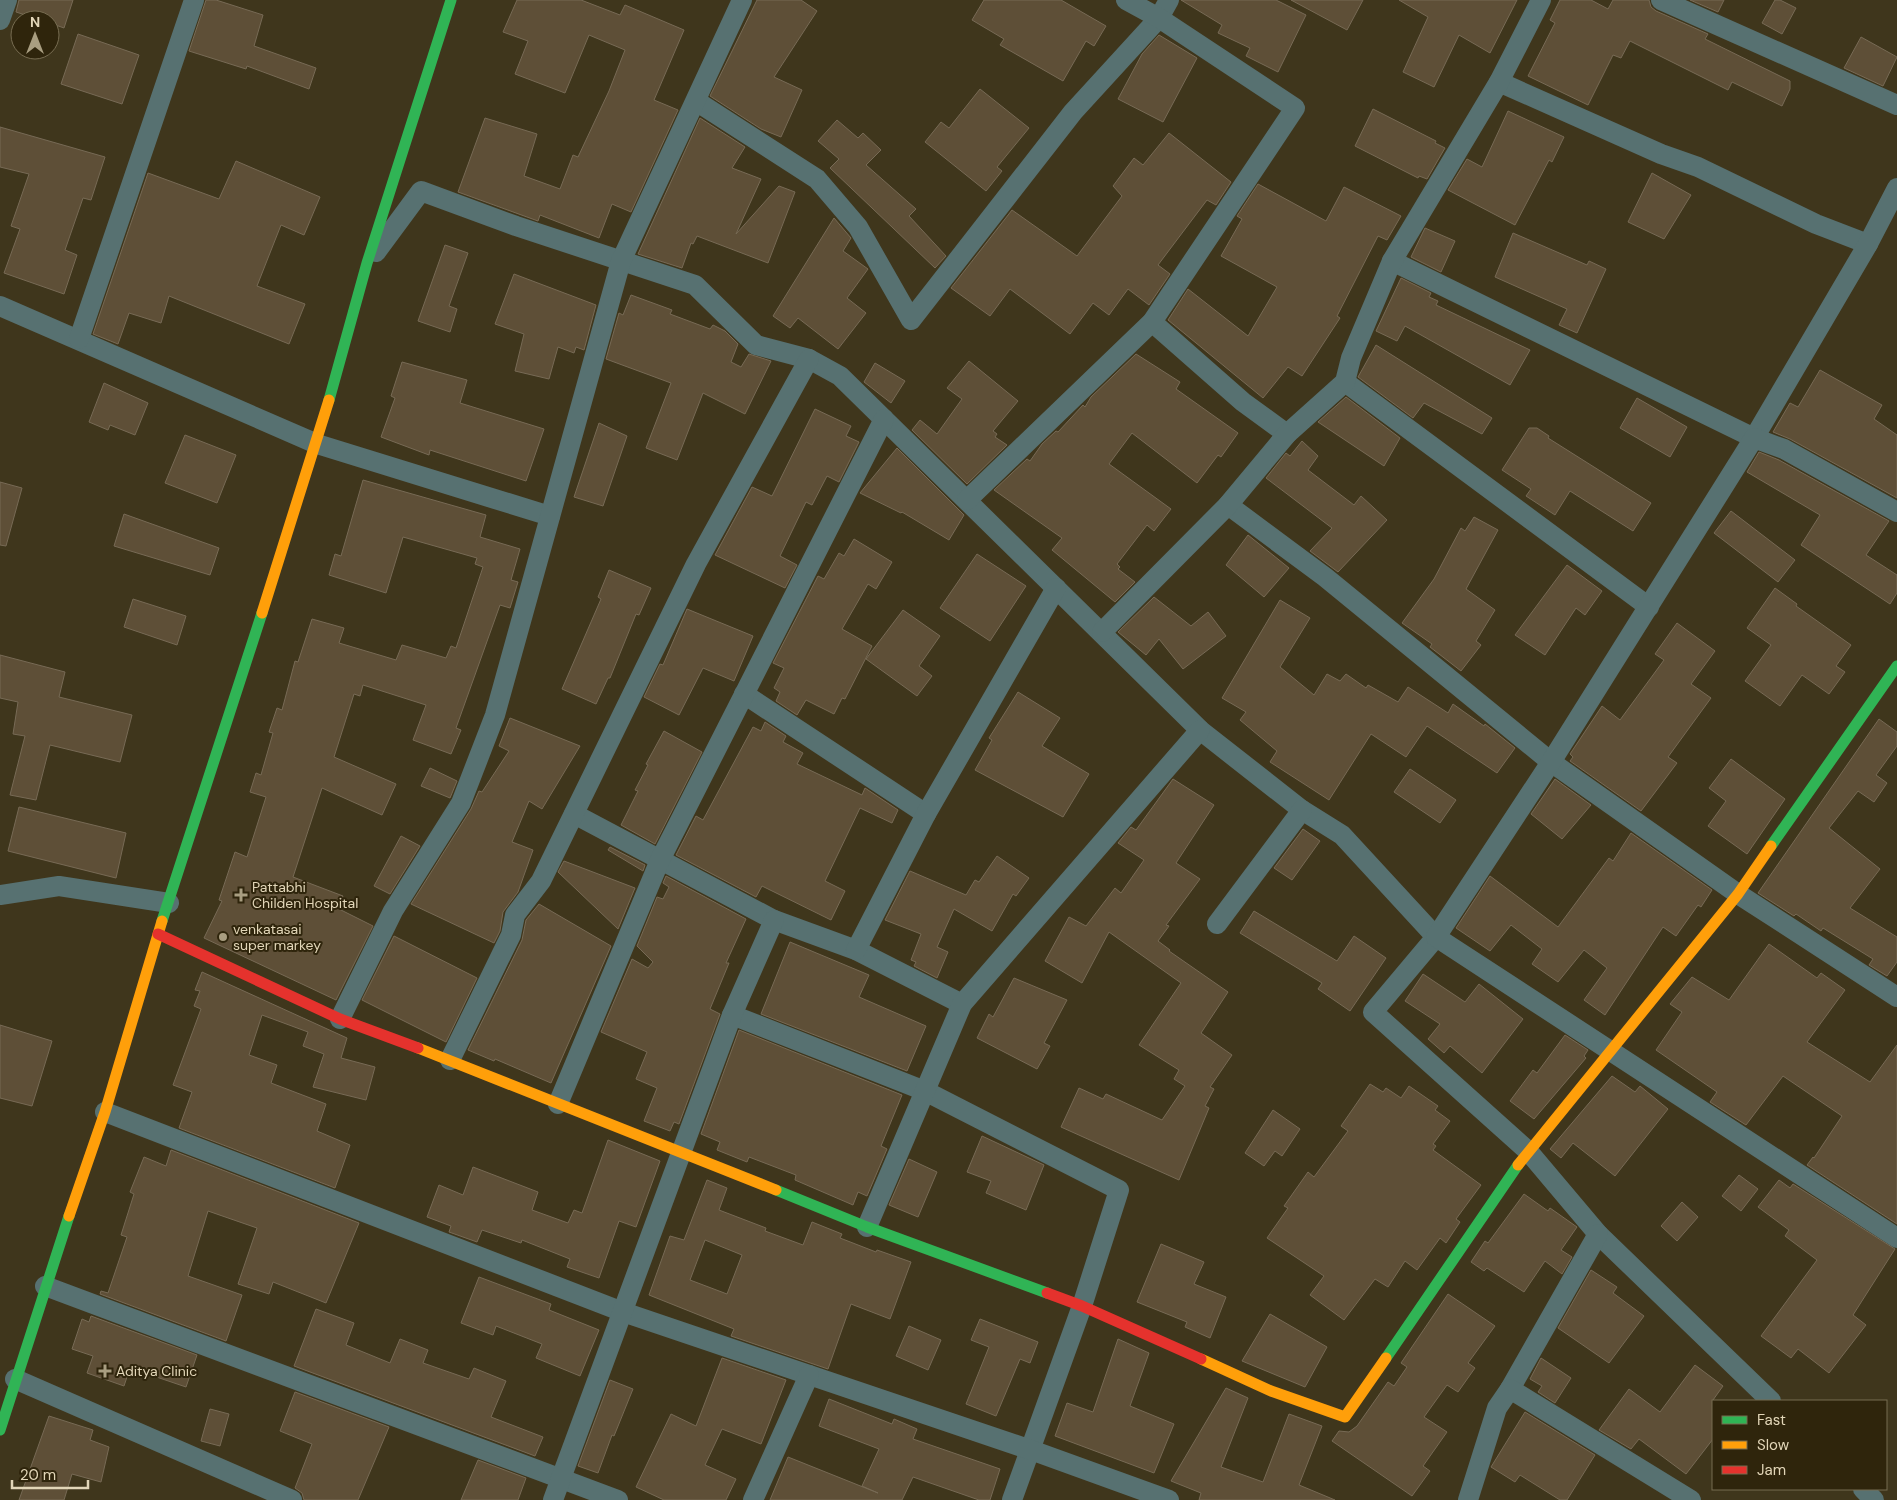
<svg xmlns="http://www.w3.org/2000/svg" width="1897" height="1500" font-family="'DM Sans',sans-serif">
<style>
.building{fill:#5e4f37;stroke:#776a55;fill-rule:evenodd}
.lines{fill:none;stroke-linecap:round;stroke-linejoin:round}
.street{stroke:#577171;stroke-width:20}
.fast{stroke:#30b455;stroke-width:11}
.slow{stroke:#ff9f0a;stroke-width:11}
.jam{stroke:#e5322d;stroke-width:11}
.poi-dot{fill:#a99e81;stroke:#2f250c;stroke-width:2}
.labels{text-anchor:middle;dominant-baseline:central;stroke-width:4;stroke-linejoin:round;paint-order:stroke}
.poi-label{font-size:14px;fill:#e2d6b8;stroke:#2f250c;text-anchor:start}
</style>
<rect width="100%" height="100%" fill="#3f361c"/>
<g class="building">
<polygon points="19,0 73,0 64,28 50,23 50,20 41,20 16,12"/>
<polygon points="206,0 216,0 263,15 254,46 316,68 309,89 247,66 246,69 189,51"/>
<polygon points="517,0 581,0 620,15 625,5 684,30 654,100 678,110 631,212 612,204 599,238 540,215 538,221 458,192 485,118 537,134 524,176 560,189 573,155 578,157 609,91 625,50 589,35 565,93 515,74 528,41 503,32"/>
<polygon points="757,0 801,0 817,11 774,77 802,90 781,137 761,129 710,96"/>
<polygon points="984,0 1061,0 1106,26 1094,46 1086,41 1063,81 1000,45 1004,39 972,20"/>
<polygon points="1181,0 1276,0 1306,15 1278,72 1246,56 1250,48 1218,33 1222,25"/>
<polygon points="1291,0 1363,0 1347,30"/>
<polygon points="1399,0 1517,0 1490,53 1459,35 1434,87 1403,72 1428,17"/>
<polygon points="1560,0 1591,0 1608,9 1613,0 1649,0 1651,7 1656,11 1708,34 1705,39 1790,81 1790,89 1782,106 1732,82 1728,90 1630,41 1621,58 1613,55 1588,105 1528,76 1555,23 1550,20"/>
<polygon points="1690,0 1724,0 1718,12"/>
<polygon points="1775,0 1780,0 1796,8 1782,34 1762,23"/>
<polygon points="78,34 139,55 122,104 61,84"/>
<polygon points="1159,35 1197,58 1163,122 1118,99 1142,54"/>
<polygon points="1861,37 1897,57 1883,86 1844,68"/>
<polygon points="980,89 1029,128 997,167 1002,171 986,191 925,142 941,122 949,128"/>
<polygon points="1373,109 1436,141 1435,143 1445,148 1427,179 1419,176 1418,178 1355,146"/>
<polygon points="1508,111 1564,137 1552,162 1549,160 1515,225 1448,190 1467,159 1482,167"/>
<polygon points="700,118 745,147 732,168 761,179 736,234 779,186 795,192 768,263 697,236 693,244 691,243 682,268 638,254"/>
<polygon points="837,120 858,138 863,133 881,150 866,165 916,209 909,216 946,256 935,268 830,168 839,159 818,141"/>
<polygon points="0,127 105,157 91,200 83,198 65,250 77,255 64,294 4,273 20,229 11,226 29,174 0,167"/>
<polygon points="1169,133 1231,182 1216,205 1207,200 1158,265 1170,274 1149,305 1128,289 1109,315 1093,303 1070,334 1010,289 990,316 951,288 1012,210 1077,256 1122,196 1113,186 1134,158 1143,165"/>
<polygon points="236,161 320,197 304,235 281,225 257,286 305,304 289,344 169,296 161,323 129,313 118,344 93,334 148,173 219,199"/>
<polygon points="1652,173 1691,195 1664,239 1628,222"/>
<polygon points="1258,184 1326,221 1344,187 1401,216 1387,240 1378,236 1337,316 1340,318 1302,376 1288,367 1263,398 1168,320 1188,289 1248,336 1277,287 1221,256 1242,219 1237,216"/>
<polygon points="834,218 851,238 843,251 868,269 847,298 866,313 838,349 798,318 790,328 773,316"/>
<polygon points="1425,228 1455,241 1441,272 1411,257"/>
<polygon points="1513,233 1587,265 1589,261 1606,269 1577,333 1559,325 1567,309 1495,277"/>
<polygon points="445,245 468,253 449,306 457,309 450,332 418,321"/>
<polygon points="514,274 596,305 584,350 576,347 574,353 558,347 549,379 515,371 524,334 495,324"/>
<polygon points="1401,278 1431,293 1429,297 1438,301 1436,305 1530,350 1510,385 1405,326 1397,341 1376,331"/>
<polygon points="631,295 672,310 670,314 710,329 713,325 725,331 738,344 731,362 741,367 749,354 771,361 745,414 703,393 677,460 646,448 671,383 606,359 619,313 623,315"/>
<polygon points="1376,345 1492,418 1482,434 1424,403 1413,418 1358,377"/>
<polygon points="1136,354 1180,382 1176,389 1238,433 1221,457 1218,455 1197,483 1132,433 1109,464 1171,509 1154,531 1147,525 1117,564 1120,567 1118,569 1135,582 1115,602 1052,550 1062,538 994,490 1027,459 1030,461 1042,444 1056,431 1058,432 1083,405 1085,407 1091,397"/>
<polygon points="969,361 1018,401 993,431 997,434 995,437 1007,445 967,484 912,430 920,420 937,434 962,399 947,388"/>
<polygon points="402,362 467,380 460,403 544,429 526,481 430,450 429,455 381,437 395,398 391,396"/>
<polygon points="875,363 905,381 891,403 864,382"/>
<polygon points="1820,370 1882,405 1874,419 1897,435 1897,498 1790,439 1773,432 1790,403 1798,407"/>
<polygon points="104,383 148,403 135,435 110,425 108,430 89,422"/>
<polygon points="1346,397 1400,438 1384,466 1318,422"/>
<polygon points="1637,398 1687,427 1670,457 1620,428"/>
<polygon points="815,409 851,426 846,436 859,442 839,482 827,476 812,505 806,502 780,556 797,565 785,588 715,555 752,487 772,496"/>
<polygon points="599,423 627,436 603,506 574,497"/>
<polygon points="1529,428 1537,428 1549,436 1548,438 1651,503 1633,531 1570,491 1555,515 1526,496 1531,489 1502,470"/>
<polygon points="185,435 236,455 217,503 165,483"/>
<polygon points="1302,441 1318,456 1308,470 1354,505 1361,496 1387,520 1338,572 1310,551 1332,528 1266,478 1286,453 1290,456"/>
<polygon points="897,448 964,515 949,540 902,512 901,513 860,493"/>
<polygon points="1759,452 1779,460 1889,521 1866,555 1897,575 1897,593 1890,604 1801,545 1820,515 1747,472"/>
<polygon points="363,480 486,515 480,537 520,549 511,580 518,582 510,608 500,605 456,728 461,730 451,754 413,740 426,705 363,685 360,696 354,694 334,757 396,784 382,815 322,788 293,877 343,896 337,908 373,926 336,1000 204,938 222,901 219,900 235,852 247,857 266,797 250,792 256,773 261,775 273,733 269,732 277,708 282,710 295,661 298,662 312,619 344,628 339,643 396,660 402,645 446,658 451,646 456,648 483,567 475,564 477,558 403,537 386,593 329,575 335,554 341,556"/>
<polygon points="0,482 22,488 6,546 0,545"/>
<polygon points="1731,511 1795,560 1778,582 1714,533"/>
<polygon points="124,514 219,548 210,575 114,546"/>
<polygon points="1474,517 1498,530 1466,589 1495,610 1476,641 1481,645 1461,671 1430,647 1432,644 1402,623 1434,579 1461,528 1465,531"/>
<polygon points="1248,535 1289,568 1264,597 1226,565"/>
<polygon points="854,539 892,562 876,589 868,584 842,629 872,646 845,699 842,698 834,714 806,700 797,715 776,701 780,692 774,688 784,668 773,663 818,576 824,579 839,553 844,556"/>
<polygon points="977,554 1026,586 990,641 940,608"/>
<polygon points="1567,565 1602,591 1585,615 1576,608 1545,655 1515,635"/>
<polygon points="609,570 651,588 639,615 636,614 610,678 608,678 596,704 562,689 601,599 598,597"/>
<polygon points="1775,588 1797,604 1796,606 1851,645 1836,666 1845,672 1829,694 1802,675 1780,706 1745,681 1771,645 1747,628"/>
<polygon points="1154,597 1191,626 1208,612 1226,636 1183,669 1159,639 1146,655 1118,632"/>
<polygon points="133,599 186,616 177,645 124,627"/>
<polygon points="1280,600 1310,618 1280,667 1314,695 1327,674 1340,681 1346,674 1366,688 1368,685 1398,702 1408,687 1448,713 1453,704 1484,726 1485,724 1515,748 1497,773 1427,726 1406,757 1371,734 1329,800 1270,762 1277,751 1240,720 1246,712 1222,698"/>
<polygon points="687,609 753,636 734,681 703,668 679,715 644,697 660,664 663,665"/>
<polygon points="903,610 940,636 919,666 932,676 917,696 866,659"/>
<polygon points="1677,623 1715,651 1691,684 1711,698 1668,757 1677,763 1641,811 1570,761 1573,757 1570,754 1602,706 1620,720 1664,660 1655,654"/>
<polygon points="0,655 65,672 59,697 132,715 120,762 50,745 36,800 10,795 25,736 13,734 18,702 0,698"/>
<polygon points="1018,692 1060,718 1042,746 1089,774 1063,817 975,770 992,740 989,738"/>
<polygon points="510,718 580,746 542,809 529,801 512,842 533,850 518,892 503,912 500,931 494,943 411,904 471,809 479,791 482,792 509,751 499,746"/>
<polygon points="1879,719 1897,732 1897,746 1876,775 1887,783 1874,802 1858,791 1829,828 1880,869 1850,908 1897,937 1897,962 1887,976 1869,965 1873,959 1823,928 1821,931 1796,914 1794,916 1758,893"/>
<polygon points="765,722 786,736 783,742 803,753 797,764 862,795 865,788 898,810 892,823 860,808 825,881 845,891 831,920 762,886 756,897 676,855 696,816 703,820 753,727 761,731"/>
<polygon points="664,731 702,752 655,844 621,825 638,791 635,790 648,765 646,764"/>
<polygon points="1731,759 1785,799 1747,854 1708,826 1726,801 1709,788"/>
<polygon points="430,768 457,781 450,798 421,786"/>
<polygon points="1410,769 1456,800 1440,823 1394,792"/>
<polygon points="1173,779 1214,805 1176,863 1200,879 1166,925 1169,926 1158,941 1170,950 1169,951 1228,992 1201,1033 1232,1055 1210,1087 1214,1089 1205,1106 1209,1108 1179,1180 1061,1127 1079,1088 1103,1099 1106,1094 1162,1120 1185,1086 1174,1079 1179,1070 1139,1045 1181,983 1109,932 1082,983 1045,961 1069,917 1086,926 1115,888 1121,893 1144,860 1118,843 1131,827 1136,830"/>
<polygon points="1555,779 1591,805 1562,839 1531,814"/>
<polygon points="19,807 126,833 116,878 8,851"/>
<polygon points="1303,829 1320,841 1292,880 1274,868"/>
<polygon points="1631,833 1712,890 1701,907 1698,905 1676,936 1663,927 1605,1015 1584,1000 1607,968 1584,950 1558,982 1532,964 1542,949 1511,925 1490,951 1456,928 1490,876 1558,927 1609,858 1613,861"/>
<polygon points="401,836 420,846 390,894 374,886"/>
<polygon points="610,847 645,865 643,871 608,850"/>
<polygon points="997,856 1029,878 1016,896 1013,894 992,931 954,909 937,947 948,952 937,978 914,966 916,962 911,960 921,934 885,920 910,871 966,895 975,880 979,882"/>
<polygon points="564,861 635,888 618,929 558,872"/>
<polygon points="666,876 746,919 726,963 729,963 710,1009 720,1014 679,1124 674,1122 670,1131 644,1121 657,1088 636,1079 647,1052 601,1032 632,959 648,968 653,962 637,946 657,897 663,899 669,887 663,883"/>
<polygon points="539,904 611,946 551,1083 495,1059 494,1061 468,1050 522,940 526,920"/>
<polygon points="1254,911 1337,961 1354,936 1386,958 1350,1011 1318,989 1322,983 1240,933"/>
<polygon points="394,936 477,978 446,1042 362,1000"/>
<polygon points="790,942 869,975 859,997 926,1026 907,1071 761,1014"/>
<polygon points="1769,944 1817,978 1821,973 1845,990 1807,1042 1870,1082 1897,1045 1897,1224 1807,1165 1813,1157 1814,1158 1842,1116 1783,1076 1746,1125 1710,1102 1717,1092 1656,1050 1682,1012 1670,1004 1692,977 1729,1000"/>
<polygon points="202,972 347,1038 341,1058 375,1067 366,1100 313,1087 324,1054 303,1046 308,1032 262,1015 249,1055 277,1065 271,1083 326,1104 317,1131 350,1145 335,1188 179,1128 192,1092 173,1085 201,1009 194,1006 200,991 195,990"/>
<polygon points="1423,974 1465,1002 1479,984 1523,1019 1482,1073 1450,1046 1444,1053 1428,1039 1440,1024 1405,1001"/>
<polygon points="1014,978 1067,1000 1044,1043 1050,1046 1037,1069 977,1038 989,1014 993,1017"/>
<polygon points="0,1025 52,1041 32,1106 0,1098"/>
<polygon points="739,1030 902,1095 881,1146 887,1149 867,1196 858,1192 853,1205 795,1180 796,1175 749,1157 747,1162 717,1150 720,1142 701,1134"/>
<polygon points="1565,1035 1588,1050 1584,1056 1586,1058 1534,1119 1510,1101 1533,1070 1537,1073"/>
<polygon points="1612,1076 1635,1092 1640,1086 1668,1109 1615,1176 1573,1143 1561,1158 1550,1149"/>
<polygon points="1370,1084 1383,1092 1386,1088 1401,1098 1409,1086 1438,1106 1435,1110 1450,1121 1433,1144 1436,1146 1433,1150 1481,1185 1456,1219 1460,1222 1446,1243 1440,1238 1417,1270 1405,1261 1388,1287 1375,1279 1344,1320 1310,1295 1324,1276 1267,1238 1288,1208 1284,1206 1308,1172 1314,1177 1348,1131 1341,1126"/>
<polygon points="1273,1110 1300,1129 1282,1156 1275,1151 1264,1166 1245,1153"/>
<polygon points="982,1136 1044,1165 1026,1210 986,1193 991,1181 967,1172"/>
<polygon points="608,1140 660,1161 636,1227 619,1221 599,1278 567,1267 570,1259 522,1240 521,1243 482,1230 477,1242 449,1232 451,1226 427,1217 439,1185 463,1195 473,1167 538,1192 532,1210 568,1223 574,1210 582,1213"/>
<polygon points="171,1150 359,1223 326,1303 273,1282 269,1294 238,1284 257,1228 208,1211 188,1276 242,1295 226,1341 100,1294 101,1291 108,1293 127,1237 121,1235 134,1194 130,1192 144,1157 166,1166"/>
<polygon points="909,1159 937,1172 918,1217 889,1205"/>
<polygon points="1739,1175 1758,1189 1741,1211 1722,1196"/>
<path d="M 707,1180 L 727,1188 L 719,1210 L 766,1228 L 765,1231 L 803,1245 L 812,1222 L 842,1234 L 840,1238 L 876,1252 L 877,1250 L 911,1262 L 890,1319 L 851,1304 L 828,1369 L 731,1336 L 734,1329 L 649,1295 L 670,1236 L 684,1240 ZM 705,1240 L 742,1255 L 727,1294 L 690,1280 Z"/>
<polygon points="1779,1180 1790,1188 1793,1184 1895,1249 1853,1315 1866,1325 1829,1373 1798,1349 1791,1358 1761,1336 1817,1260 1785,1236 1789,1230 1758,1207"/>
<polygon points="1524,1194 1548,1211 1550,1208 1577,1227 1561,1250 1572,1257 1562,1274 1545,1261 1524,1292 1487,1268 1484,1271 1471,1262 1485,1241 1488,1243"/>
<polygon points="1682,1202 1698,1217 1677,1241 1661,1226"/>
<polygon points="1161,1244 1204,1262 1194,1284 1226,1297 1210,1338 1185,1327 1187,1322 1137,1302"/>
<polygon points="1591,1270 1617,1287 1613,1293 1644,1316 1609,1363 1558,1328"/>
<polygon points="479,1277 551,1304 549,1310 599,1330 580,1376 536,1358 542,1344 496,1326 493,1335 461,1323"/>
<polygon points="1448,1294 1495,1326 1468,1363 1475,1368 1458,1392 1447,1385 1424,1417 1447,1432 1423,1466 1430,1471 1412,1496 1332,1441 1339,1431 1349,1432 1357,1426 1388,1382 1394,1386 1407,1367 1401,1363"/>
<polygon points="316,1309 354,1323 346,1345 390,1363 400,1339 428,1350 423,1363 469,1379 474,1368 506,1381 491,1417 543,1437 535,1456 294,1366"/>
<polygon points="1270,1314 1327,1347 1305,1387 1242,1361"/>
<polygon points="91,1316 197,1355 186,1387 130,1368 124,1386 87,1373 93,1356 72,1349 82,1319 89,1322"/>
<polygon points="980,1319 1038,1342 1030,1363 1020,1359 996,1416 966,1404 989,1347 971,1340"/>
<polygon points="909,1326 941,1340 928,1370 896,1356"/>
<polygon points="1118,1339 1149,1353 1130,1406 1174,1424 1154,1473 1055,1436 1067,1403 1093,1412"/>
<polygon points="722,1358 786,1380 761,1444 722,1429 705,1465 736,1479 726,1500 664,1500 636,1487 671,1414 696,1426"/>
<polygon points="1541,1358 1571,1378 1555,1403 1538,1392 1542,1386 1530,1379"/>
<polygon points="1695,1365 1723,1386 1713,1400 1713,1439 1686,1474 1639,1439 1631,1449 1599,1430 1629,1389 1660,1412"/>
<polygon points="610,1380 633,1389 614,1436 612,1435 598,1473 578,1466"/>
<polygon points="1226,1388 1248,1398 1221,1467 1263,1482 1289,1414 1322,1426 1299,1485 1335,1500 1199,1500 1201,1493 1171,1481"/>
<polygon points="295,1392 389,1427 358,1500 304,1500 302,1493 295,1488 312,1444 280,1431"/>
<polygon points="829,1399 892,1424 894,1419 917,1429 913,1439 1000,1469 990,1500 979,1500 913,1477 902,1500 770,1500 788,1457 878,1493 862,1486 879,1449 819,1426"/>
<polygon points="210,1409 229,1414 220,1446 201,1441"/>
<polygon points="1525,1412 1595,1455 1567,1500 1560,1500 1520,1475 1515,1482 1491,1467"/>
<polygon points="49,1416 93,1430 90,1440 109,1447 101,1482 72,1474 64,1500 19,1500"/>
<polygon points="478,1460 526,1478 518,1500 461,1500"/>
</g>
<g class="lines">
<g class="street">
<polyline points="1661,0 1897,105"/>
<polyline points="0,20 7,0"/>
<polyline points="1499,82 1661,154 1698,167 1816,224 1868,244"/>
<polyline points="696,101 817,179 858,227 911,320 1073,112 1159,18 1169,0"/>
<polyline points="376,252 421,191 516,226 695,285 756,345 809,359 840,376 1200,730 1302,810 1342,835 1436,937 1373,1012 1528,1151 1598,1234 1771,1401"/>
<polyline points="1392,261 1754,438 1868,244 1897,188"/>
<polyline points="0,306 317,444 550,516"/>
<polyline points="1152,322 1243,402 1287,434"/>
<polyline points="79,339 194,0"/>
<polyline points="1345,382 1649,607"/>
<polyline points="967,500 1152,322 1295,108 1159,18 1126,0"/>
<polyline points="1228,505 1325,577 1551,762 1738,894 1897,997"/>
<polyline points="1897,512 1784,449 1754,438 1551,762 1436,937 1897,1238"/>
<polyline points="1102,632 1228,505 1287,434 1345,382 1351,358 1392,261 1499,82 1541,0"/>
<polyline points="744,694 926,814"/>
<polyline points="574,814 774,920 856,950 962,1004"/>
<polyline points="0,895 59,886 169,903"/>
<polyline points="1217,924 1302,810"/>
<polyline points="856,950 926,814 1056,588"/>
<polyline points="732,1015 925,1091 1119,1190 1082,1306 1012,1500"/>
<polyline points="340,1019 393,911 461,803 495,715 621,261 742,0"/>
<polyline points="450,1060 511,935 515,915 541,881 696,564 809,359"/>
<polyline points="558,1104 660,860 884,419"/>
<polyline points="105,1112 623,1312 1031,1450 1169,1500"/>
<polyline points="867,1227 962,1004 1200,730"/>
<polyline points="45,1286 618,1500"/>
<polyline points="15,1379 292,1500"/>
<polyline points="1510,1389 1598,1234"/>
<polyline points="1863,1489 1874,1500"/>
<polyline points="553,1500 732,1015 774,920"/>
<polyline points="753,1500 809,1375"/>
<polyline points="1468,1500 1497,1408 1510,1389 1691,1500"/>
</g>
<g class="fast">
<polyline points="329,400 367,263 451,0"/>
<polyline points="1771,846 1897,666"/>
<polyline points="162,921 262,613"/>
<polyline points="776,1190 867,1227 1047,1293"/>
<polyline points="1386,1358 1518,1165"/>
<polyline points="0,1430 69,1216"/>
</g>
<g class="slow">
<polyline points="262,613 329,400"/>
<polyline points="418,1048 776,1190"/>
<polyline points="1518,1165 1738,894 1771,846"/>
<polyline points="69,1216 105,1112 162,921"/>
<polyline points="1201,1359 1271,1391 1345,1417 1386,1358"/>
</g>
<g class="jam">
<polyline points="158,934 340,1019 418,1048"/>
<polyline points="1047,1293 1082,1306 1201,1359"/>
</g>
</g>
<g class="poi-dot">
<path d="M238.5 887.5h5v5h5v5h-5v5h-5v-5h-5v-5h5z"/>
<circle cx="223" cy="937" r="5"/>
<path d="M102.5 1363.5h5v5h5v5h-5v5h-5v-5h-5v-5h5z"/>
</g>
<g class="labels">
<g class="poi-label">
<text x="252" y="887">Pattabhi<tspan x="252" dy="16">Childen Hospital</tspan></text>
<text x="233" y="929">venkatasai<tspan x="233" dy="16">super markey</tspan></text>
<text x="116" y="1371">Aditya Clinic</text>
</g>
</g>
<rect x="1712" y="1400" width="175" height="90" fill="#2f250c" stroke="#776c51"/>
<rect x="1722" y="1416" width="25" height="8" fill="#30b455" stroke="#776c51"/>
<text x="1757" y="1425" font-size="15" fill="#e2d6b8">Fast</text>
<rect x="1722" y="1441" width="25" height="8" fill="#ff9f0a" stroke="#776c51"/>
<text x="1757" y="1450" font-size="15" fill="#e2d6b8">Slow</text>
<rect x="1722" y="1466" width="25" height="8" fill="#e5322d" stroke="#776c51"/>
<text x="1757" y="1475" font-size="15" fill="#e2d6b8">Jam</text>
<g transform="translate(35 35)"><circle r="24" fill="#2f250c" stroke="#776c51"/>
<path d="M0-4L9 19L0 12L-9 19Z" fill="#a99e81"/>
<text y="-8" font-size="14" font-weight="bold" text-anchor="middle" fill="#e2d6b8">N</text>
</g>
<path d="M12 1480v8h76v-8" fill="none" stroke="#e2d6b8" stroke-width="2.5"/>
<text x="20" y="1480" font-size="15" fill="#e2d6b8" stroke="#2f250c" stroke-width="4" paint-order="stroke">20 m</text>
</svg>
